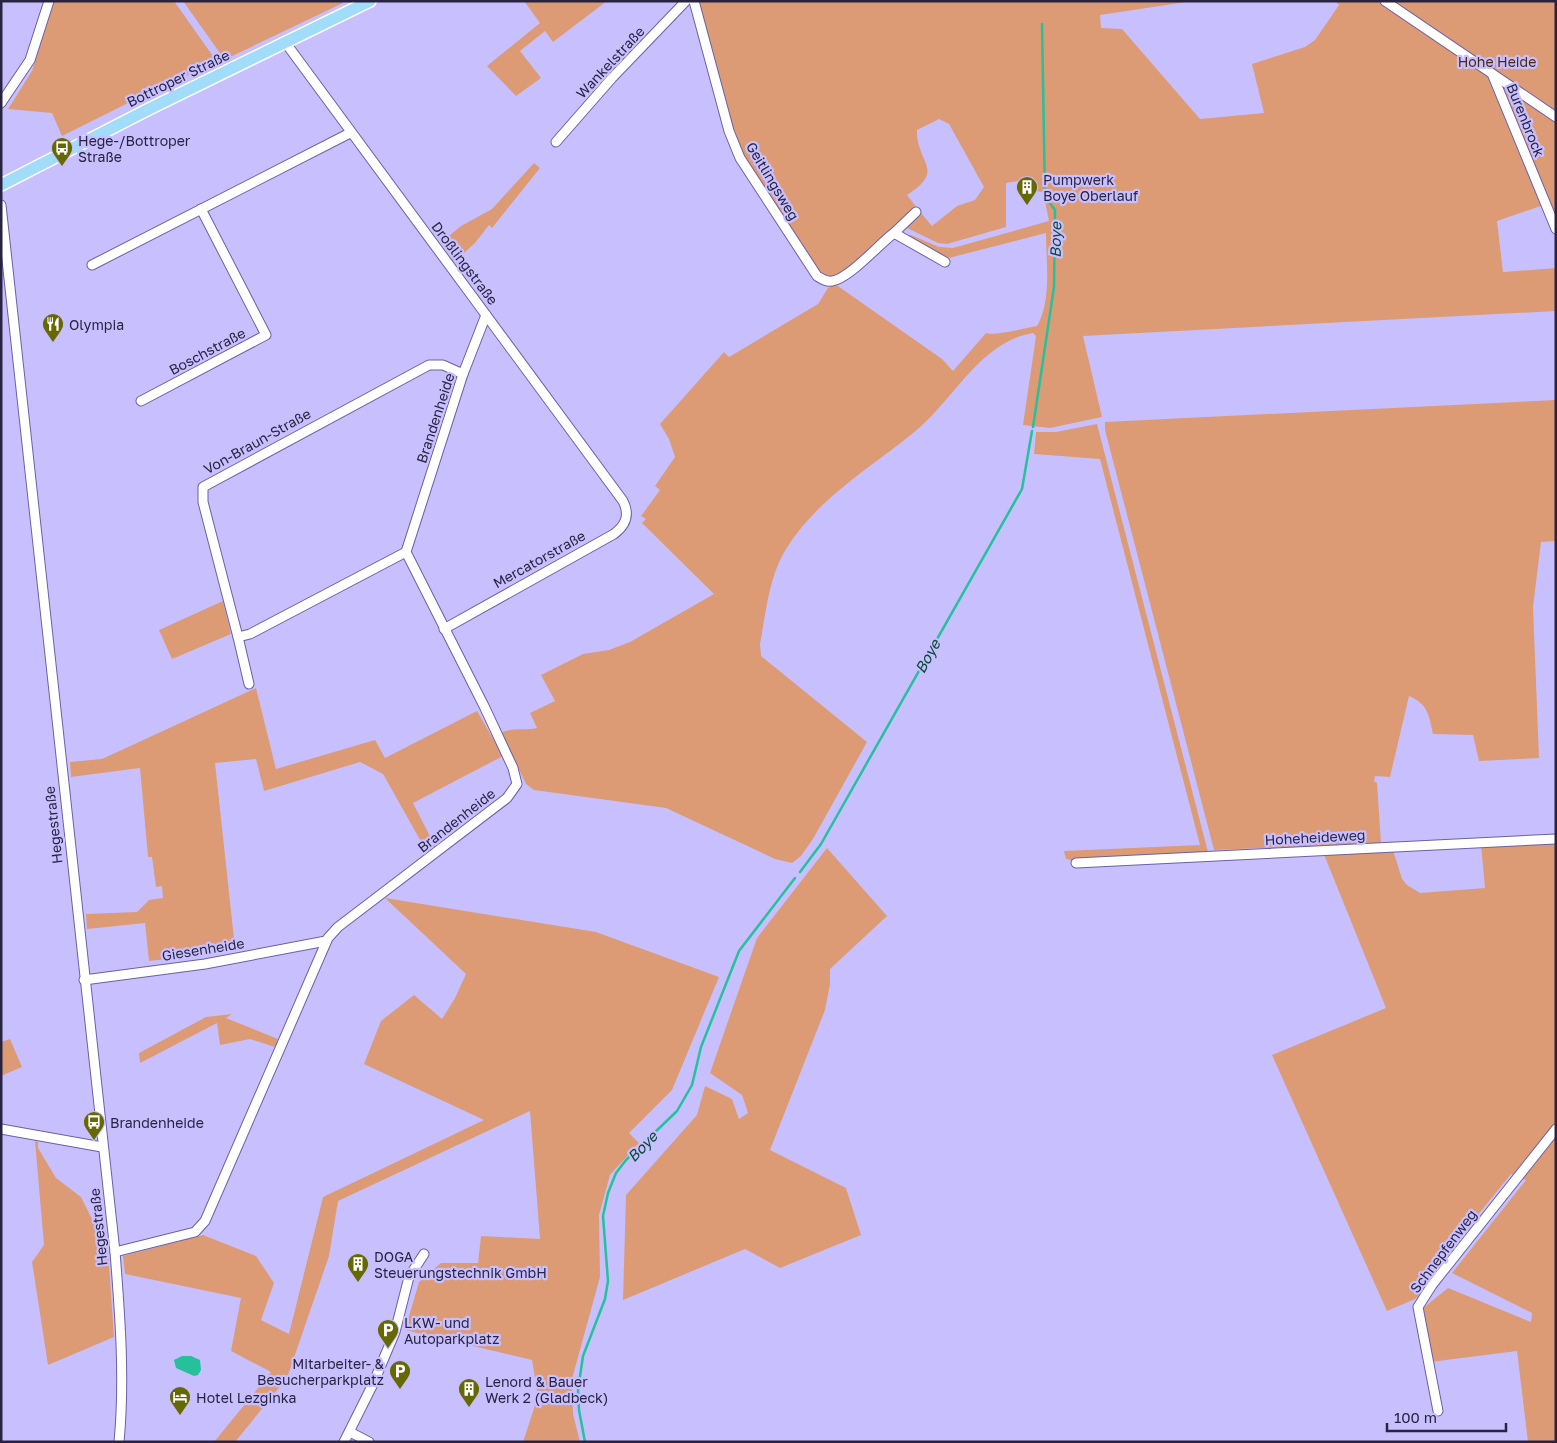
<svg xmlns="http://www.w3.org/2000/svg" width="1557" height="1443" font-family="'Golos Text',sans-serif">
<style>
.green{fill:#dc9b75}
.water{fill:#25c19b}
.lines{fill:none;stroke-linecap:round;stroke-linejoin:round}
.stream{stroke:#25c19b;stroke-width:2.5}
.minor-casing{stroke:#6c5fa5;stroke-width:11}
.major-casing{stroke:#fff;stroke-width:14}
.minor{stroke:#fff;stroke-width:9}
.major{stroke:#a1dcf8;stroke-width:11}
.labels{text-anchor:middle;dominant-baseline:central;stroke-width:4.5;stroke-linejoin:round;paint-order:stroke}
.park-label{font-size:14px;fill:#4c270f;stroke:#c8c0fe}
.street-label{font-size:14px;fill:#282341;stroke:#c8c0fe}
.poi-label{font-size:14px;fill:#282341;stroke:#c8c0fe;text-anchor:start}
.water-label{font-size:15px;font-style:italic;fill:#0b4939;stroke:#c8c0fe}
</style>
<rect width="100%" height="100%" fill="#c8c0fe"/>
<g class="green">
<polygon points="54,1 174,1 215,59 215,63 144,95 62,136 52,113 8,109 32,71"/>
<polygon points="183,1 342,1 343,3 226,59 222,56"/>
<polygon points="524,1 607,1 553,42 545,31 520,51 541,78 516,96 487,66 540,23"/>
<path d="M 697,1 L 1193,1 L 1100,15 L 1101,28 L 1122,29 L 1200,119 L 1264,113 L 1252,64 L 1305,47 L 1315,40 L 1339,5 L 1335,1 L 1556,1 L 1556,223 L 1535,171 L 1523,162 L 1541,206 L 1497,221 L 1503,272 L 1556,268 L 1556,311 L 1083,336 L 1102,417 L 1050,428 L 1023,425 L 1036,336 L 1033,333 C 981,342 956,396 919,428 C 873,467 819,496 786,549 C 769,577 766,612 760,644 L 761,656 L 867,742 L 813,839 L 801,856 L 792,863 L 775,859 L 666,808 L 534,790 L 526,784 L 501,733 C 512,727 525,731 537,728 L 530,713 L 555,701 L 541,675 L 583,654 L 609,650 L 630,642 L 714,594 L 642,523 L 646,519 L 641,516 L 660,490 L 655,486 L 675,457 L 669,439 L 660,424 L 724,352 L 729,357 L 818,304 L 828,288 L 835,284 L 942,359 L 953,371 L 986,333 C 995,336 1025,328 1037,326 C 1052,300 1046,261 1046,233 L 945,259 L 906,236 L 911,235 L 939,247 L 953,248 L 1049,221 L 1043,192 L 1033,191 L 1032,182 L 1025,180 L 1006,183 L 1006,227 L 947,244 L 938,243 L 905,227 L 921,213 L 932,226 L 957,206 L 975,200 L 984,187 L 949,124 L 939,119 L 917,130 C 916,163 947,170 907,195 L 917,208 L 859,259 L 844,271 L 829,277 C 809,271 801,244 791,227 C 778,207 761,189 749,168 C 723,120 711,54 697,1 Z"/>
<polygon points="534,163 540,168 492,228 489,225 475,243 454,262 451,259 455,255 444,240 461,226 492,209"/>
<path d="M 1556,400 L 1556,541 L 1541,542 L 1533,607 L 1539,758 L 1479,761 L 1473,735 L 1433,734 C 1429,715 1428,704 1409,696 L 1390,777 L 1375,776 L 1374,781 L 1377,783 L 1381,843 L 1214,850 L 1105,430 L 1105,422 Z"/>
<polygon points="1097,424 1208,852 1071,860 1066,859 1064,851 1200,845 1100,459 1034,454 1036,432 1056,432"/>
<polygon points="223,601 231,634 172,659 159,630"/>
<polygon points="256,688 276,769 375,740 385,758 477,711 503,756 413,803 436,848 428,854 383,774 360,762 264,791 256,759 215,763 235,948 211,954 149,961 145,923 87,929 86,914 137,912 149,900 163,898 162,886 156,887 152,857 148,857 140,768 71,777 70,762 102,759"/>
<polygon points="1556,841 1556,1442 1528,1442 1517,1351 1430,1362 1422,1309 1448,1288 1531,1322 1532,1313 1452,1273 1526,1180 1511,1174 1430,1274 1420,1294 1415,1299 1387,1311 1272,1055 1386,1008 1323,852 1393,850 1402,879 1407,885 1420,893 1485,888 1481,845"/>
<polygon points="827,848 887,916 830,969 830,984 825,1010 770,1150 846,1188 861,1235 780,1268 745,1249 623,1300 626,1195 697,1115 705,1086 732,1099 739,1119 748,1113 742,1095 710,1073 757,938"/>
<polygon points="385,898 596,932 719,977 672,1090 629,1133 639,1143 610,1175 599,1215 600,1277 572,1379 573,1414 580,1442 523,1442 538,1396 532,1360 405,1330 419,1282 441,1263 478,1263 481,1236 540,1239 530,1111 338,1201 329,1256 287,1378 235,1442 214,1442 271,1372 231,1351 241,1298 125,1274 123,1256 203,1235 256,1256 274,1283 261,1320 289,1334 323,1197 484,1120 364,1064 381,1021 414,995 442,1019 455,998 466,974"/>
<polygon points="232,1014 226,1018 278,1039 275,1047 250,1039 220,1045 217,1023 140,1063 139,1053 206,1017"/>
<polygon points="10,1039 22,1067 1,1076 1,1042"/>
<polygon points="35,1141 38,1142 38,1148 56,1178 81,1197 108,1251 114,1337 48,1365 32,1262 44,1245"/>
</g>
<polygon class="water" points="182,1356 191,1356 200,1360 201,1370 198,1375 194,1376 176,1368 174,1360"/>
<g class="lines">
<g class="stream">
<polyline points="1033,427 1054,287 1055,210 1045,197 1042,24"/>
<polyline points="800,872 821,844 1022,489 1032,431"/>
<polyline points="585,1442 579,1410 578,1390 583,1356 605,1299 608,1281 603,1216 608,1193 616,1173 626,1160 677,1111 692,1085 701,1047 739,951 795,878"/>
</g>
<g class="minor-casing">
<g id="minor">
<path d="M 694,1 L 729,131 L 740,158 L 817,276 C 822,279 826,282 832,281 C 849,279 879,244 894,233 L 945,262"/>
<polyline points="1385,1 1556,117"/>
<path d="M 285,42 L 623,501 C 630,515 626,525 614,534 L 444,629"/>
<polyline points="1493,76 1556,229"/>
<polyline points="1,103 30,60 49,1"/>
<polyline points="556,142 612,78 686,1"/>
<path d="M 1,205 L 115,1252 C 120,1315 125,1379 119,1442"/>
<polyline points="894,233 916,212"/>
<polyline points="92,265 350,133"/>
<polyline points="141,401 266,335 201,209"/>
<polyline points="406,552 250,634 238,637 203,502 203,487 429,365 443,365 463,374"/>
<polyline points="238,637 249,684"/>
<polyline points="1076,863 1556,839"/>
<polyline points="84,980 205,964 326,941"/>
<polyline points="1,1129 102,1147"/>
<polyline points="115,1252 195,1232 205,1221 328,938 338,927 507,798 517,784 513,768 484,706 406,552 463,374 486,315"/>
<polyline points="1438,1411 1418,1307 1432,1285 1556,1129"/>
<polyline points="350,1432 369,1442"/>
<polyline points="344,1442 373,1384 395,1332 409,1277 424,1254"/>
</g>
</g>
<g class="major-casing">
<polyline id="major" points="1,185 149,109 370,1"/>
</g>
<use href="#minor" class="minor"/>
<use href="#major" class="major"/>
</g>
<defs>
<g id="bus-pin" transform="scale(1.125)"><path d="M0 17L-7.5 6A9.5 9.5 0 1 1 7.5 6Z" fill="#666804" stroke="#c8c0fe"/><path d="M-5-6H5V4H4V6H2V4H-2V6H-4V4H-5ZM-3.5-4V0h7V-4ZM-3.5 1.2v1.5H-2V1.2ZM2 1.2v1.5H3.5V1.2Z" fill="#fff"/></g>
<g id="building-pin" transform="scale(1.125)"><path d="M0 17L-7.5 6A9.5 9.5 0 1 1 7.5 6Z" fill="#666804" stroke="#c8c0fe"/><path d="M-4-6H4V6H1V3H-1V6H-4ZM-2.5-4.3h1.7v1.8h-1.7ZM.8-4.3h1.7v1.8H.8ZM-2.5-1h1.7V.8h-1.7ZM.8-1h1.7V.8H.8Z" fill="#fff"/></g>
<g id="restaurant-pin" transform="scale(1.125)"><path d="M0 17L-7.5 6A9.5 9.5 0 1 1 7.5 6Z" fill="#666804" stroke="#c8c0fe"/><path d="M-5-6h1v4h1v-4h1v4h1v-4h1v5L-1.5 .5V6h-2V.5L-5-1ZM5-6V6H3V1.5H1.5Q1.5-4 5-6Z" fill="#fff"/></g>
<g id="parking-pin" transform="scale(1.125)"><path d="M0 17L-7.5 6A9.5 9.5 0 1 1 7.5 6Z" fill="#666804" stroke="#c8c0fe"/><path d="M-3.5-5.5H1a3.5 3.5 0 0 1 0 7H-1V5.5H-3.5ZM-1-3.4V-.6H.8a1.4 1.4 0 0 0 0-2.8Z" fill="#fff"/></g>
<g id="hotel-pin" transform="scale(1.125)"><path d="M0 17L-7.5 6A9.5 9.5 0 1 1 7.5 6Z" fill="#666804" stroke="#c8c0fe"/><path d="M-6-4.5h1.5V1H6V5H4.5V3h-9V5H-6ZM-4 0a1.8 1.8 0 1 1 3.6 0ZM.5 0V-2.5h3Q6-2.5 6 0Z" fill="#fff"/></g>
</defs>
<g fill-rule="evenodd">
<use href="#bus-pin" x="62" y="148"/>
<use href="#building-pin" x="1027" y="187"/>
<use href="#restaurant-pin" x="53" y="324"/>
<use href="#bus-pin" x="94" y="1122"/>
<use href="#building-pin" x="358" y="1264"/>
<use href="#parking-pin" x="388" y="1330"/>
<use href="#parking-pin" x="400" y="1371"/>
<use href="#building-pin" x="469" y="1389"/>
<use href="#hotel-pin" x="180" y="1397"/>
</g>
<g class="labels">
<g class="park-label">
<text x="1497" y="61">Hohe Heide</text>
</g>
<g class="street-label">
<text transform="translate(610 62) rotate(-47)">Wankelstraße</text>
<text transform="translate(178 78) rotate(-26)">Bottroper Straße</text>
<text transform="translate(1526 120) rotate(68)">Burenbrock</text>
<text transform="translate(773 181) rotate(59)">Geitlingsweg</text>
<text transform="translate(465 263) rotate(53)">Droßlingstraße</text>
<text transform="translate(207 351) rotate(-28)">Boschstraße</text>
<text transform="translate(435 418) rotate(-72)">Brandenheide</text>
<text transform="translate(257 441) rotate(-29)">Von-Braun-Straße</text>
<text transform="translate(539 559) rotate(-29)">Mercatorstraße</text>
<text transform="translate(456 820) rotate(-38)">Brandenheide</text>
<text transform="translate(53 825) rotate(-96)">Hegestraße</text>
<text transform="translate(1315 837) rotate(-3)">Hoheheideweg</text>
<text transform="translate(203 949) rotate(-9)">Giesenheide</text>
<text transform="translate(98 1227) rotate(-96)">Hegestraße</text>
<text transform="translate(1443 1251) rotate(-53)">Schnepfenweg</text>
</g>
<g class="poi-label">
<text x="78" y="140">Hege-/Bottroper<tspan x="78" dy="16">Straße</tspan></text>
<text x="1043" y="179">Pumpwerk<tspan x="1043" dy="16">Boye Oberlauf</tspan></text>
<text x="69" y="324">Olympia</text>
<text x="110" y="1122">Brandenheide</text>
<text x="374" y="1256">DOGA<tspan x="374" dy="16">Steuerungstechnik GmbH</tspan></text>
<text x="404" y="1322">LKW- und<tspan x="404" dy="16">Autoparkplatz</tspan></text>
<text x="384" y="1363" text-anchor="end">Mitarbeiter- &amp;<tspan x="384" dy="16">Besucherparkplatz</tspan></text>
<text x="485" y="1381">Lenord &amp; Bauer<tspan x="485" dy="16">Werk 2 (Gladbeck)</tspan></text>
<text x="196" y="1397">Hotel Lezginka</text>
</g>
<g class="water-label">
<text transform="translate(1055 240) rotate(-89)">Boye</text>
<text transform="translate(927 656) rotate(-61)">Boye</text>
<text transform="translate(642 1146) rotate(-46)">Boye</text>
</g>
</g>
<rect width="1557" height="1443" fill="none" stroke="#282341" stroke-width="5"/>
<path d="M1387 1423v8h119v-8" fill="none" stroke="#282341" stroke-width="2.5"/>
<text x="1394" y="1423" font-size="15" fill="#282341" stroke="#c8c0fe" stroke-width="4" paint-order="stroke">100 m</text>
</svg>
